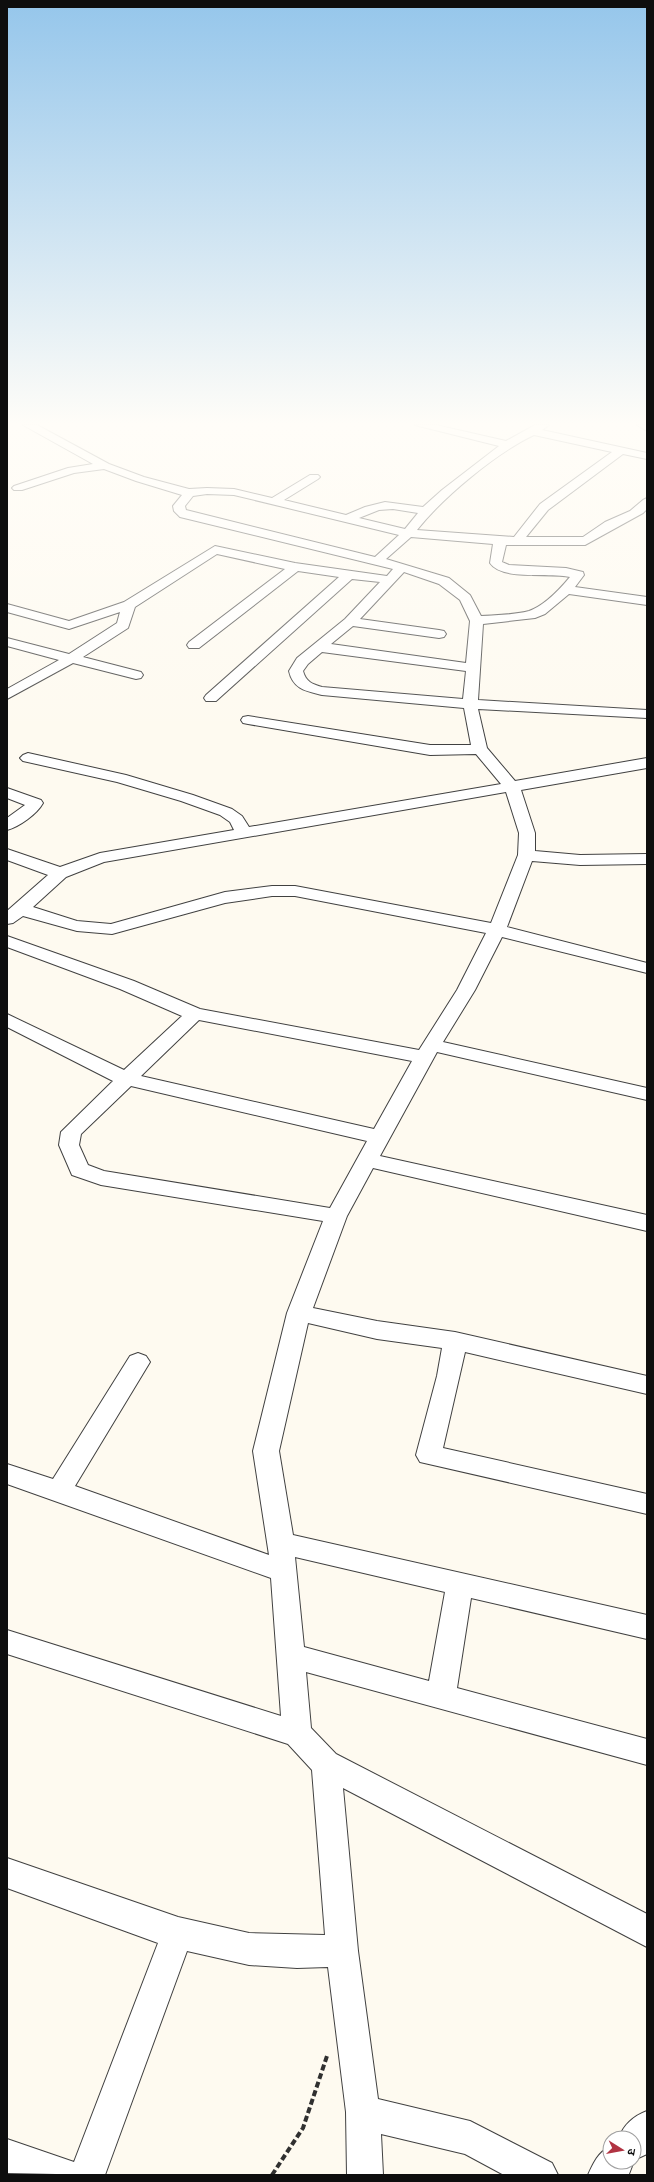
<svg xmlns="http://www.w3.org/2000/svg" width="654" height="2182" font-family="'Source Serif 4','Noto Sans Devanagari',serif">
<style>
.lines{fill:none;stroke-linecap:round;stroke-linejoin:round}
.street-casing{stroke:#414141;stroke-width:2}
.path{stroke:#303030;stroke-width:4;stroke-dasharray:6 3;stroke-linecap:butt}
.street{fill:#fff;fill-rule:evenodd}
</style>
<rect width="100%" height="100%" fill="#fefaf0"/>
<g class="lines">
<g class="street-casing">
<g id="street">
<path d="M 23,425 L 37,425 L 109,464 L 144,477 L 189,489 L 207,488 L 234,489 L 272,498 L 310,475 L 318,475 L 320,477 L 318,479 L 284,500 L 346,515 L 365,507 L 385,502 L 423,507 L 442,490 L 499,446 L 415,425 L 436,425 L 506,441 L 535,425 L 549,425 L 542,430 L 647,453 L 647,459 L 623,454 L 548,510 L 526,537 L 583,537 L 605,522 L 630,511 L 643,500 L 647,498 L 647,509 L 643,513 L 585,545 L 506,545 L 502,562 L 509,565 L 566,568 L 583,572 L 584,575 L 575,587 L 647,597 L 647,605 L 569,594 L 545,614 L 535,618 L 483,624 L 478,700 L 647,710 L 647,718 L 478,709 L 487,748 L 515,781 L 647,758 L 647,768 L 521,790 L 535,833 L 535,851 L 580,855 L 647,854 L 647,864 L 580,865 L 532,861 L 507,927 L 647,963 L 647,973 L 502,937 L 475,990 L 443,1042 L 647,1088 L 647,1100 L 437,1052 L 380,1156 L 647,1215 L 647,1231 L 373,1168 L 347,1216 L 313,1308 L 377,1321 L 455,1332 L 647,1376 L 647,1394 L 465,1352 L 443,1448 L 647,1494 L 647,1514 L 420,1462 L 416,1455 L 437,1376 L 442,1348 L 377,1339 L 308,1323 L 279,1451 L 293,1535 L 647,1615 L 647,1639 L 471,1598 L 457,1688 L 647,1739 L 647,1765 L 306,1672 L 311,1728 L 336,1754 L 647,1914 L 647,1947 L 343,1788 L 358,1951 L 378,2099 L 470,2121 L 552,2163 L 558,2175 L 504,2175 L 465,2154 L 381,2134 L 383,2175 L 347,2175 L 346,2112 L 328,1967 L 297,1968 L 249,1965 L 187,1951 L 105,2175 L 7,2173 L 7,2139 L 74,2162 L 158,1943 L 7,1888 L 7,1858 L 178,1917 L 249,1933 L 325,1935 L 312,1770 L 288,1744 L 7,1654 L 7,1630 L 281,1716 L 271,1578 L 7,1484 L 7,1464 L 53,1479 L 130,1356 L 138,1353 L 146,1356 L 150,1362 L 75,1486 L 269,1555 L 253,1451 L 287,1313 L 323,1221 L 101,1185 L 72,1175 L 59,1145 L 61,1132 L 113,1081 L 7,1027 L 7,1014 L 124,1070 L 182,1016 L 120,989 L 7,947 L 7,936 L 134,981 L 200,1009 L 419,1050 L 457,990 L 486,933 L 295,896 L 272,896 L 225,903 L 112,934 L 77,931 L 23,916 L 13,923 L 7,924 L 7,911 L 48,875 L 7,860 L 7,849 L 60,867 L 100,853 L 234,830 L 230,822 L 220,815 L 181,801 L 117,782 L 23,761 L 20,758 L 23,755 L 28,753 L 126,775 L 193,795 L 232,809 L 242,816 L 249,827 L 501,784 L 476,754 L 430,755 L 248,724 L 243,723 L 241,720 L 243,717 L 248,716 L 430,745 L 471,745 L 464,708 L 322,695 C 306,691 293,689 289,671 L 297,658 L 345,619 L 380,582 L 352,579 L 216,701 L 206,701 L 204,698 L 206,695 L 339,577 L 298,571 L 199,648 L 189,648 L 187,645 L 189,642 L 285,569 L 217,554 L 135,607 L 128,628 L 83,657 L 141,672 L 143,675 L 141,678 L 136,679 L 73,663 L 7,699 L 7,689 L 59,660 L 7,646 L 7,638 L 69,654 L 117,623 L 120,612 L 69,629 L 7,612 L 7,604 L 69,621 L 124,602 L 215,546 L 295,563 L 387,576 L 393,569 L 180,517 L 174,511 L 173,506 L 182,495 L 136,481 L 104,469 L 74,473 L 22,490 L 14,490 L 12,488 L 14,486 L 68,468 L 93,464 ZM 534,435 L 612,452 L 540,504 L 514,537 L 417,530 C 443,497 496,453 534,435 ZM 207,494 L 234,495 L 399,535 L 375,557 L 186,510 L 185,506 L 193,496 ZM 393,509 L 418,513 L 405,529 L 359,518 L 379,510 ZM 411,537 L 493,544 L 490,563 C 502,581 549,572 570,577 C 560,589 544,606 529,611 C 514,615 496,615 481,616 L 470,595 L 449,578 L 386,559 ZM 404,572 L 439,584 L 460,600 L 470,621 L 466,663 L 331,644 L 353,626 L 439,638 L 444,637 L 446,634 L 444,631 L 439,630 L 360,619 ZM 322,652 L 466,671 L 463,699 L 322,687 C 312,684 306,682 303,671 L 308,664 ZM 506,792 L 519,833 L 518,855 L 491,923 L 295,886 L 272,886 L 225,892 L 111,924 L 77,921 L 33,907 L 66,877 L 104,862 ZM 199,1020 L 412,1061 L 374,1129 L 141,1076 ZM 131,1086 L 367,1141 L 330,1208 L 104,1171 L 88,1165 L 79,1145 L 81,1134 ZM 295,1557 L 445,1592 L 429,1681 L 304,1647 Z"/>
<polygon points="637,425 647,425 647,431"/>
<path d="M 7,788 L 41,800 L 43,803 C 37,814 19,827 7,830 L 7,818 L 25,805 L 7,798 Z"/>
<path d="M 647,2111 L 647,2154 L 634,2160 L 634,2138 L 619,2138 C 624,2124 634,2116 647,2111 Z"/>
<path d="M 610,2147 L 610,2162 L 634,2161 L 629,2174 L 588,2175 C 593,2164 598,2152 610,2147 Z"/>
</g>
</g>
<polyline class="path" points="272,2175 303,2128 327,2056"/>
<use href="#street" class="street"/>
</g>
<linearGradient id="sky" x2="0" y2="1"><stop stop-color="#95c6eb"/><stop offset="0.58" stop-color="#fffdf8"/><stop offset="1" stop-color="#fffdf8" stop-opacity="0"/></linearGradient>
<rect width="654" height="731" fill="url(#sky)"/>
<rect width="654" height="2182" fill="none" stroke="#0e0e0e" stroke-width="16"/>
<g transform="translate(622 2150) rotate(101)"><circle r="19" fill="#ffffff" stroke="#9f9f9f"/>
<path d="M0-3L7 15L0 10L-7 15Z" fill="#b13342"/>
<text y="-6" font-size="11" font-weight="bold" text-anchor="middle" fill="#0e0e0e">उ</text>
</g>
</svg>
